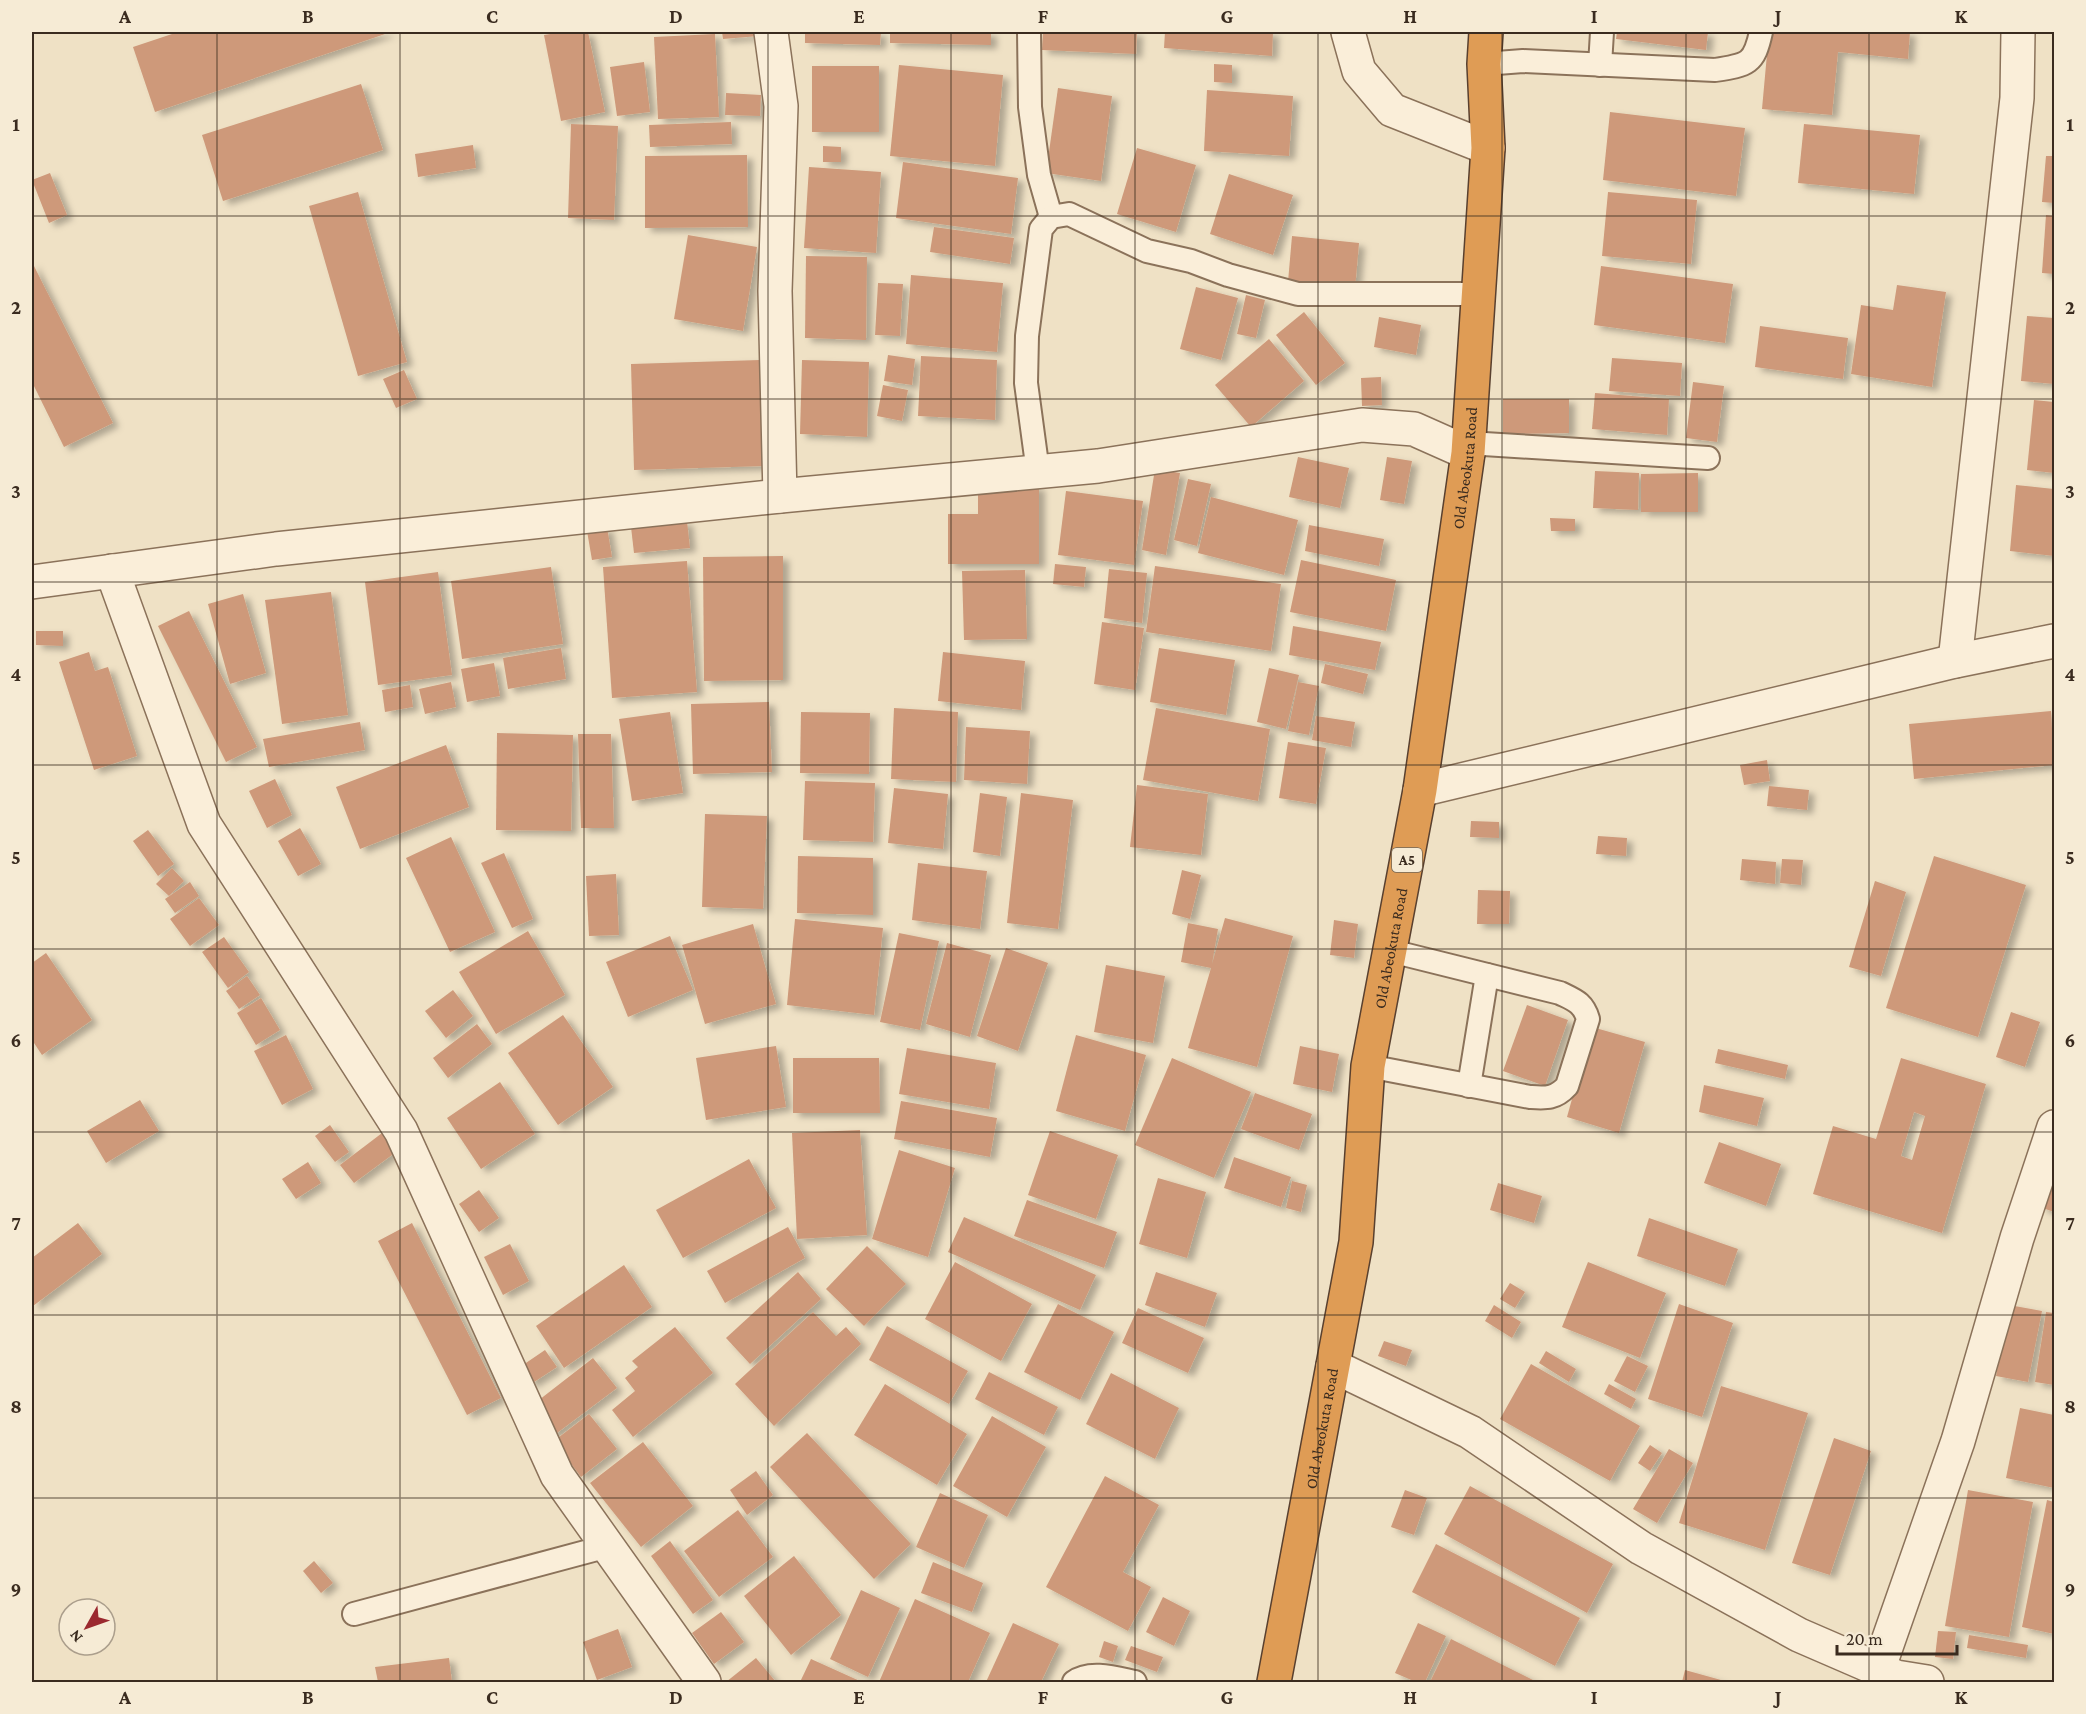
<svg xmlns="http://www.w3.org/2000/svg" width="2086" height="1714" font-family="'Crimson Pro',serif">
<style>
.building{fill:#ce997a;fill-rule:evenodd;filter:url(#shadow)}
.lines{fill:none;stroke-linecap:round;stroke-linejoin:round}
.lane-casing{stroke:#8b725a;stroke-width:26}
.street-casing{stroke:#8b725a;stroke-width:36}
.highway-casing{stroke:#59402f;stroke-width:36}
.lane{stroke:#faeed9;stroke-width:22}
.street{stroke:#faeed9;stroke-width:33}
.highway{stroke:#df9c55;stroke-width:33}
.grid{fill:none;stroke:#3a2b1f;stroke-width:1.5;stroke-opacity:0.55}
.labels{text-anchor:middle;dominant-baseline:central;stroke-width:4.5;stroke-linejoin:round;paint-order:stroke}
.shield{fill:#f6ebd5;stroke:#726556;stroke-width:1.5}
.shield-label{font-size:15px;font-weight:bold;fill:#3a2b1f}
.street-label{font-size:16px;fill:#3a2b1f;stroke:#f6ebd5}
.neatline{fill:none;stroke:#3a2b1f;stroke-width:2}
.grid-label{font-size:20px;text-anchor:middle;font-weight:bold;fill:#3a2b1f}
</style>
<defs>
<filter id="shadow"><feDropShadow dx="6" dy="4" stdDeviation="3" flood-color="#0004"/></filter>
</defs>
<rect width="100%" height="100%" fill="#efe1c5"/>
<g class="building">
<polygon points="178,32 391,32 155,112 133,47"/>
<polygon points="563,32 588,32 605,112 561,121 544,35"/>
<polygon points="722,32 758,32 759,36 723,39"/>
<polygon points="805,32 881,32 880,45 805,43"/>
<polygon points="890,32 991,32 991,45 890,43"/>
<polygon points="1043,32 1137,32 1136,54 1042,50"/>
<polygon points="1165,32 1273,32 1272,56 1164,48"/>
<polygon points="1617,32 1708,32 1706,50 1616,39"/>
<polygon points="1769,32 1910,32 1908,59 1838,52 1832,115 1762,109"/>
<polygon points="715,34 719,117 658,119 654,37"/>
<polygon points="644,62 650,112 617,116 610,67"/>
<polygon points="1214,64 1232,65 1232,83 1214,82"/>
<polygon points="899,65 1003,75 995,166 890,156"/>
<rect x="812" y="66" width="67" height="66"/>
<polygon points="361,84 383,150 223,201 202,135"/>
<polygon points="1058,88 1112,96 1101,181 1046,173"/>
<polygon points="1207,90 1293,96 1289,156 1204,151"/>
<polygon points="726,93 761,95 760,116 725,115"/>
<polygon points="1610,112 1745,128 1736,196 1603,180"/>
<polygon points="731,122 732,144 650,147 649,125"/>
<polygon points="571,124 618,126 614,220 568,218"/>
<polygon points="1804,124 1920,135 1914,194 1798,183"/>
<polygon points="473,145 476,168 418,177 415,154"/>
<polygon points="823,146 841,147 841,162 823,162"/>
<polygon points="1137,148 1196,165 1176,232 1117,214"/>
<polygon points="747,155 748,227 645,228 645,156"/>
<polygon points="2046,156 2054,156 2054,203 2042,202"/>
<polygon points="903,162 1018,178 1011,234 896,218"/>
<polygon points="809,167 881,172 876,253 804,248"/>
<polygon points="50,173 67,215 49,223 32,180"/>
<polygon points="1229,174 1293,195 1273,255 1210,234"/>
<polygon points="358,192 407,362 358,376 309,206"/>
<polygon points="1608,192 1697,200 1691,264 1602,256"/>
<polygon points="2046,215 2054,216 2054,274 2042,273"/>
<polygon points="934,227 1014,238 1010,264 930,252"/>
<polygon points="688,235 757,247 743,331 674,319"/>
<polygon points="1292,236 1359,243 1355,289 1288,282"/>
<polygon points="806,256 867,257 866,340 805,338"/>
<polygon points="32,262 113,423 64,447 32,382"/>
<polygon points="1601,266 1733,284 1725,343 1594,325"/>
<polygon points="911,275 1003,283 997,352 906,344"/>
<polygon points="878,283 903,284 900,336 875,335"/>
<polygon points="1897,285 1946,292 1932,387 1851,374 1861,305 1893,310"/>
<polygon points="1196,287 1238,298 1221,360 1180,349"/>
<polygon points="1246,295 1265,300 1256,338 1237,334"/>
<polygon points="1304,312 1345,363 1316,385 1276,335"/>
<polygon points="2027,316 2054,318 2054,384 2021,381"/>
<polygon points="1379,317 1421,325 1416,355 1374,347"/>
<polygon points="1760,326 1848,338 1843,379 1755,367"/>
<polygon points="1269,339 1304,381 1251,427 1215,385"/>
<polygon points="888,355 915,359 912,385 884,381"/>
<polygon points="921,356 997,360 995,420 918,416"/>
<polygon points="1612,358 1682,363 1680,396 1609,391"/>
<polygon points="760,360 764,466 634,470 631,364"/>
<polygon points="802,360 869,362 867,437 800,434"/>
<polygon points="404,370 417,399 396,408 383,379"/>
<polygon points="1381,377 1382,405 1362,406 1361,378"/>
<polygon points="1693,382 1724,386 1717,442 1686,438"/>
<polygon points="883,385 908,390 902,421 877,416"/>
<polygon points="1595,393 1669,399 1667,435 1592,429"/>
<polygon points="1503,399 1569,399 1569,433 1503,434"/>
<polygon points="2034,400 2054,402 2054,473 2027,470"/>
<polygon points="1298,457 1349,468 1340,508 1289,497"/>
<polygon points="1387,457 1412,461 1404,504 1380,500"/>
<polygon points="1155,469 1180,473 1166,555 1142,550"/>
<polygon points="1595,471 1639,473 1638,510 1593,508"/>
<polygon points="1698,473 1698,512 1641,512 1641,474"/>
<polygon points="1188,479 1211,484 1197,546 1174,540"/>
<polygon points="978,485 1039,486 1039,564 948,564 948,514 978,514"/>
<polygon points="2016,485 2054,489 2054,556 2010,551"/>
<polygon points="1066,491 1143,501 1134,565 1058,555"/>
<polygon points="1211,497 1298,520 1284,575 1198,553"/>
<polygon points="1550,518 1575,519 1575,531 1551,531"/>
<polygon points="687,521 690,548 634,553 631,527"/>
<polygon points="1309,525 1384,539 1379,566 1305,551"/>
<polygon points="607,527 612,557 592,560 587,531"/>
<polygon points="783,556 783,680 704,681 703,557"/>
<polygon points="1301,560 1396,580 1386,631 1290,612"/>
<polygon points="687,561 697,692 612,698 603,567"/>
<polygon points="1055,564 1086,567 1084,587 1053,584"/>
<polygon points="1155,566 1281,584 1271,651 1146,632"/>
<polygon points="551,567 563,644 462,659 451,581"/>
<polygon points="1109,569 1147,573 1142,623 1104,618"/>
<polygon points="1025,570 1027,639 964,640 962,571"/>
<polygon points="438,572 452,675 378,685 365,582"/>
<polygon points="331,592 348,715 282,724 265,600"/>
<polygon points="243,594 266,673 230,684 208,604"/>
<polygon points="189,611 257,747 226,762 158,626"/>
<polygon points="1102,622 1144,628 1135,690 1094,684"/>
<polygon points="1293,626 1381,642 1375,670 1289,655"/>
<polygon points="36,631 63,631 63,646 36,645"/>
<polygon points="561,648 566,679 508,689 503,658"/>
<polygon points="1159,648 1235,660 1226,715 1150,702"/>
<polygon points="89,652 95,671 108,667 137,756 94,770 59,662"/>
<polygon points="943,652 1025,661 1021,710 938,701"/>
<polygon points="494,663 500,696 467,702 461,669"/>
<polygon points="1325,664 1368,674 1363,694 1321,683"/>
<polygon points="1269,668 1299,675 1286,729 1257,722"/>
<polygon points="451,682 456,707 425,714 419,689"/>
<polygon points="1298,682 1319,686 1309,735 1288,731"/>
<polygon points="410,685 413,707 385,712 382,690"/>
<polygon points="769,702 772,772 693,774 691,704"/>
<polygon points="894,708 958,712 956,782 891,779"/>
<polygon points="1156,708 1270,729 1258,801 1143,780"/>
<polygon points="2051,711 2054,765 1914,779 1909,724"/>
<polygon points="670,712 683,793 632,801 619,719"/>
<polygon points="801,712 870,713 869,774 800,773"/>
<polygon points="1316,716 1355,722 1351,747 1312,740"/>
<polygon points="360,722 365,750 269,767 263,739"/>
<polygon points="966,727 1030,731 1027,784 964,780"/>
<polygon points="497,733 573,735 571,831 496,830"/>
<polygon points="578,734 611,734 614,828 581,828"/>
<polygon points="1288,742 1326,748 1316,804 1279,798"/>
<polygon points="446,745 469,807 360,849 336,787"/>
<polygon points="1767,760 1770,781 1744,785 1740,765"/>
<polygon points="275,779 292,815 267,828 249,791"/>
<polygon points="805,781 875,783 873,842 803,840"/>
<polygon points="1137,785 1208,794 1201,855 1130,847"/>
<polygon points="1769,786 1809,790 1807,810 1767,806"/>
<polygon points="894,788 948,794 943,849 888,843"/>
<polygon points="980,793 1007,797 1000,856 973,852"/>
<polygon points="1021,793 1073,800 1058,929 1007,923"/>
<polygon points="705,814 767,816 763,909 702,907"/>
<polygon points="1471,821 1499,822 1499,838 1470,837"/>
<polygon points="300,828 321,864 298,876 278,841"/>
<polygon points="148,830 174,864 158,876 133,841"/>
<polygon points="1598,836 1627,838 1626,856 1596,854"/>
<polygon points="451,837 495,932 450,952 406,858"/>
<polygon points="504,853 533,919 512,928 481,863"/>
<polygon points="798,856 873,858 873,915 797,913"/>
<polygon points="1934,856 2026,885 1978,1037 1886,1008"/>
<polygon points="1742,859 1776,862 1775,884 1740,880"/>
<polygon points="1782,859 1803,860 1801,885 1780,883"/>
<polygon points="918,863 987,871 980,929 912,920"/>
<polygon points="172,868 184,881 169,896 156,884"/>
<polygon points="1182,870 1201,875 1190,919 1172,914"/>
<polygon points="616,874 619,935 589,936 586,876"/>
<polygon points="1875,881 1906,892 1881,976 1849,967"/>
<polygon points="190,882 199,896 175,913 165,899"/>
<polygon points="1478,890 1510,891 1509,924 1477,924"/>
<polygon points="199,898 219,925 190,946 170,919"/>
<polygon points="1225,918 1293,936 1257,1067 1188,1048 1211,968 1181,962 1188,923 1218,929 1212,964"/>
<polygon points="795,919 883,928 874,1015 787,1005"/>
<polygon points="1334,920 1358,924 1354,958 1330,955"/>
<polygon points="753,924 776,1004 705,1024 682,945"/>
<polygon points="528,931 565,995 496,1034 459,972"/>
<polygon points="899,933 939,941 920,1030 880,1022"/>
<polygon points="670,936 693,990 628,1017 606,962"/>
<polygon points="224,937 249,972 228,988 202,952"/>
<polygon points="947,943 991,955 970,1037 926,1024"/>
<polygon points="1006,948 1048,963 1018,1051 977,1036"/>
<polygon points="46,953 92,1020 42,1055 32,1040 32,963"/>
<polygon points="1106,965 1165,976 1153,1043 1094,1032"/>
<polygon points="247,976 260,995 239,1009 226,991"/>
<polygon points="453,990 473,1016 446,1038 425,1011"/>
<polygon points="261,998 280,1030 256,1045 237,1013"/>
<polygon points="1527,1005 1568,1020 1545,1086 1503,1071"/>
<polygon points="2011,1012 2040,1022 2025,1067 1996,1057"/>
<polygon points="563,1015 613,1087 558,1125 508,1053"/>
<polygon points="477,1024 492,1044 448,1078 433,1058"/>
<polygon points="1592,1027 1645,1042 1619,1133 1567,1117"/>
<polygon points="286,1035 313,1089 282,1105 254,1051"/>
<polygon points="1076,1035 1146,1055 1125,1131 1056,1111"/>
<polygon points="776,1046 786,1107 706,1120 696,1058"/>
<polygon points="1300,1046 1339,1054 1332,1092 1293,1084"/>
<polygon points="907,1048 996,1063 989,1109 899,1094"/>
<polygon points="1718,1049 1788,1065 1785,1079 1715,1063"/>
<polygon points="793,1058 879,1058 880,1113 793,1113"/>
<polygon points="1172,1058 1251,1092 1214,1178 1135,1145"/>
<path d="M 1901,1058 L 1986,1084 L 1942,1233 L 1813,1194 L 1833,1126 L 1876,1139 ZM 1914,1112 L 1925,1116 L 1912,1160 L 1901,1156 Z"/>
<polygon points="500,1082 535,1134 481,1169 447,1118"/>
<polygon points="1704,1085 1764,1098 1757,1126 1699,1112"/>
<polygon points="1255,1093 1312,1114 1299,1150 1241,1129"/>
<polygon points="140,1100 159,1131 106,1163 87,1131"/>
<polygon points="901,1101 997,1118 990,1157 894,1139"/>
<polygon points="330,1125 349,1152 335,1162 315,1136"/>
<polygon points="386,1130 400,1149 354,1183 340,1165"/>
<polygon points="860,1130 867,1235 797,1239 792,1133"/>
<polygon points="1050,1131 1118,1155 1096,1219 1028,1195"/>
<polygon points="1719,1142 1781,1164 1766,1206 1704,1183"/>
<polygon points="899,1150 955,1168 928,1257 872,1239"/>
<polygon points="1234,1157 1291,1177 1281,1207 1224,1188"/>
<polygon points="749,1159 776,1208 683,1258 656,1210"/>
<polygon points="308,1162 321,1183 296,1199 282,1179"/>
<polygon points="2054,1168 2054,1212 2040,1207"/>
<polygon points="1158,1178 1206,1192 1187,1258 1139,1244"/>
<polygon points="1292,1181 1307,1185 1301,1212 1286,1208"/>
<polygon points="1498,1183 1542,1196 1534,1223 1490,1210"/>
<polygon points="479,1190 499,1218 479,1232 459,1204"/>
<polygon points="1027,1200 1117,1232 1104,1268 1014,1236"/>
<polygon points="964,1217 1096,1275 1080,1310 948,1252"/>
<polygon points="1649,1218 1738,1249 1725,1286 1637,1256"/>
<polygon points="78,1223 102,1254 33,1306 32,1258"/>
<polygon points="412,1223 501,1398 467,1415 378,1241"/>
<polygon points="788,1227 805,1258 725,1303 707,1271"/>
<polygon points="510,1244 529,1281 503,1295 484,1257"/>
<polygon points="867,1246 906,1284 864,1326 826,1289"/>
<polygon points="955,1262 1032,1304 1001,1361 925,1319"/>
<polygon points="1588,1262 1666,1293 1640,1358 1562,1327"/>
<polygon points="624,1265 652,1307 564,1368 536,1326"/>
<polygon points="798,1272 821,1299 750,1364 726,1338"/>
<polygon points="1156,1272 1217,1293 1205,1327 1145,1305"/>
<polygon points="1510,1283 1525,1292 1515,1308 1500,1299"/>
<polygon points="1058,1304 1114,1332 1080,1400 1024,1372"/>
<polygon points="1679,1304 1733,1323 1702,1417 1648,1399"/>
<polygon points="1494,1305 1521,1322 1512,1338 1485,1321"/>
<polygon points="2009,1305 2042,1311 2028,1382 1996,1376"/>
<polygon points="1138,1308 1204,1338 1188,1373 1122,1343"/>
<polygon points="813,1312 836,1336 846,1327 861,1344 774,1426 735,1384"/>
<polygon points="2046,1312 2054,1313 2054,1385 2035,1382"/>
<polygon points="887,1326 968,1371 949,1404 869,1360"/>
<polygon points="675,1327 713,1373 633,1437 612,1410 635,1391 625,1378 638,1367 632,1361"/>
<polygon points="1384,1341 1412,1350 1406,1366 1378,1356"/>
<polygon points="545,1350 557,1367 531,1384 520,1367"/>
<polygon points="1546,1351 1576,1369 1569,1382 1539,1363"/>
<polygon points="1627,1356 1648,1366 1635,1392 1614,1381"/>
<polygon points="593,1358 617,1388 553,1436 530,1407"/>
<polygon points="1531,1364 1640,1426 1610,1481 1500,1419"/>
<polygon points="989,1372 1058,1407 1044,1435 975,1399"/>
<polygon points="1111,1373 1179,1408 1155,1459 1086,1424"/>
<polygon points="885,1384 967,1434 937,1485 854,1435"/>
<polygon points="1609,1384 1636,1399 1631,1409 1604,1394"/>
<polygon points="1721,1386 1808,1413 1765,1550 1679,1523"/>
<polygon points="2020,1408 2054,1415 2054,1488 2006,1478"/>
<polygon points="589,1414 617,1449 581,1477 554,1441"/>
<polygon points="992,1416 1046,1447 1007,1517 953,1486"/>
<polygon points="807,1433 911,1544 874,1579 770,1467"/>
<polygon points="1834,1438 1871,1451 1830,1575 1792,1563"/>
<polygon points="643,1442 693,1506 641,1547 590,1483"/>
<polygon points="1650,1445 1662,1453 1650,1471 1638,1463"/>
<polygon points="1669,1449 1693,1463 1657,1523 1633,1509"/>
<polygon points="756,1471 773,1495 747,1515 730,1490"/>
<polygon points="1105,1476 1159,1505 1123,1572 1151,1587 1128,1631 1046,1587"/>
<polygon points="1470,1486 1613,1564 1587,1613 1444,1534"/>
<polygon points="1405,1490 1427,1498 1414,1535 1391,1527"/>
<polygon points="1968,1490 2033,1502 2009,1637 1945,1626"/>
<polygon points="940,1493 988,1515 964,1568 916,1547"/>
<polygon points="2047,1500 2054,1502 2054,1634 2022,1627"/>
<polygon points="738,1510 773,1557 719,1597 684,1551"/>
<polygon points="670,1541 713,1600 693,1614 651,1556"/>
<polygon points="1436,1544 1580,1618 1555,1666 1412,1592"/>
<polygon points="794,1556 841,1615 791,1655 744,1596"/>
<polygon points="314,1561 333,1583 321,1593 303,1571"/>
<polygon points="933,1562 983,1583 972,1612 921,1593"/>
<polygon points="861,1590 900,1608 868,1677 830,1659"/>
<polygon points="1163,1597 1190,1611 1174,1646 1146,1632"/>
<polygon points="915,1599 990,1633 968,1682 879,1682"/>
<polygon points="721,1612 744,1642 714,1664 692,1633"/>
<polygon points="1013,1623 1059,1644 1041,1682 986,1682"/>
<polygon points="1418,1623 1446,1636 1425,1682 1416,1682 1395,1673"/>
<polygon points="618,1629 632,1667 597,1680 583,1642"/>
<polygon points="1938,1631 1956,1632 1953,1659 1935,1657"/>
<polygon points="1969,1635 2028,1645 2026,1658 1967,1648"/>
<polygon points="1451,1639 1537,1682 1430,1682"/>
<polygon points="1104,1641 1118,1646 1113,1662 1099,1657"/>
<polygon points="1131,1646 1163,1657 1157,1672 1125,1660"/>
<polygon points="449,1658 452,1682 378,1682 375,1667"/>
<polygon points="756,1658 776,1682 726,1682"/>
<polygon points="811,1659 862,1682 800,1682"/>
<polygon points="1685,1670 1721,1680 1721,1682 1682,1682"/>
</g>
<g class="lines">
<g class="lane-casing">
<g id="lane">
<polyline points="1029,32 1030,107 1039,175 1051,217"/>
<path d="M 1484,64 L 1523,61 L 1715,70 C 1748,65 1754,64 1761,32"/>
<polyline points="1600,65 1602,32"/>
<polyline points="1468,443 1708,458"/>
<polyline points="1038,472 1026,383 1027,336 1041,229 1051,217 1069,214 1147,251 1191,261 1228,275 1298,294 1478,294"/>
<path d="M 1368,1066 L 1530,1097 C 1546,1098 1555,1099 1567,1086 L 1588,1019 C 1583,1002 1574,1000 1560,993 L 1391,951"/>
<polyline points="1469,1086 1487,975"/>
<polyline points="354,1614 608,1546"/>
<path d="M 1074,1682 C 1090,1670 1116,1678 1135,1682"/>
</g>
</g>
<g class="street-casing">
<g id="street">
<polyline points="771,32 781,106 775,291 780,496"/>
<polyline points="1348,32 1359,71 1392,110 1488,148"/>
<polyline points="112,571 204,824 401,1131 557,1475 704,1682"/>
<polyline points="32,582 276,549 780,496 1098,466 1362,425 1414,429 1468,453"/>
<polyline points="1955,661 2017,98 2018,32"/>
<polyline points="1420,790 1955,661 2054,641"/>
<polyline points="1333,1366 1470,1432 1641,1548 1799,1635 1896,1677 1927,1682"/>
<polyline points="1878,1670 1958,1441 2017,1238 2054,1127"/>
</g>
</g>
<g class="highway-casing">
<g id="highway">
<path id="s1" d="M 1274,1682 L 1356,1242 L 1368,1066 L 1420,790 L 1468,453 L 1488,148 L 1484,64 L 1486,32"/>
</g>
</g>
<use href="#lane" class="lane"/>
<use href="#street" class="street"/>
<use href="#highway" class="highway"/>
</g>
<path class="grid" d="M 217,32 L 217,1682M 400,32 L 400,1682M 584,32 L 584,1682M 768,32 L 768,1682M 951,32 L 951,1682M 1135,32 L 1135,1682M 1318,32 L 1318,1682M 1502,32 L 1502,1682M 1686,32 L 1686,1682M 1869,32 L 1869,1682M 32,216 L 2054,216M 32,399 L 2054,399M 32,582 L 2054,582M 32,765 L 2054,765M 32,949 L 2054,949M 32,1132 L 2054,1132M 32,1315 L 2054,1315M 32,1498 L 2054,1498"/>
<g class="labels">
<rect class="shield" x="1392" y="848" width="30" height="24" rx="4.5"/>
<g class="shield-label">
<text x="1407" y="860">A5</text>
</g>
<g class="street-label">
<text stroke="none"><textPath href="#s1" startOffset="1230">Old Abeokuta Road</textPath></text>
<text stroke="none"><textPath href="#s1" startOffset="744">Old Abeokuta Road</textPath></text>
<text stroke="none"><textPath href="#s1" startOffset="258">Old Abeokuta Road</textPath></text>
</g>
</g>
<rect width="2086" height="1714" fill="none" stroke="#f6ebd5" stroke-width="66"/>
<g transform="translate(87 1627) rotate(230)"><circle r="28" fill="#f6ebd5" stroke="#ab9e8c" stroke-width="1.5"/>
<path d="M0-4.5L10 22L0 15L-10 22Z" fill="#9b292f"/>
<text y="-9" font-size="16" font-weight="bold" text-anchor="middle" fill="#3a2b1f">N</text>
</g>
<path d="M1837 1645v9h120v-9" fill="none" stroke="#3a2b1f" stroke-width="3"/>
<text x="1846" y="1645" font-size="18" fill="#3a2b1f" stroke="#f6ebd5" stroke-width="4.5" paint-order="stroke">20 m</text>
<rect x="33" y="33" width="2020" height="1648" class="neatline"/>
<g class="grid-label">
<text x="125" y="23">A</text>
<text x="308" y="23">B</text>
<text x="492" y="23">C</text>
<text x="676" y="23">D</text>
<text x="859" y="23">E</text>
<text x="1043" y="23">F</text>
<text x="1227" y="23">G</text>
<text x="1410" y="23">H</text>
<text x="1594" y="23">I</text>
<text x="1778" y="23">J</text>
<text x="1961" y="23">K</text>
<text x="16" y="131">1</text>
<text x="2070" y="131">1</text>
<text x="16" y="314">2</text>
<text x="2070" y="314">2</text>
<text x="16" y="498">3</text>
<text x="2070" y="498">3</text>
<text x="16" y="681">4</text>
<text x="2070" y="681">4</text>
<text x="16" y="864">5</text>
<text x="2070" y="864">5</text>
<text x="16" y="1047">6</text>
<text x="2070" y="1047">6</text>
<text x="16" y="1230">7</text>
<text x="2070" y="1230">7</text>
<text x="16" y="1413">8</text>
<text x="2070" y="1413">8</text>
<text x="16" y="1596">9</text>
<text x="2070" y="1596">9</text>
<text x="125" y="1704">A</text>
<text x="308" y="1704">B</text>
<text x="492" y="1704">C</text>
<text x="676" y="1704">D</text>
<text x="859" y="1704">E</text>
<text x="1043" y="1704">F</text>
<text x="1227" y="1704">G</text>
<text x="1410" y="1704">H</text>
<text x="1594" y="1704">I</text>
<text x="1778" y="1704">J</text>
<text x="1961" y="1704">K</text>
</g>
</svg>
